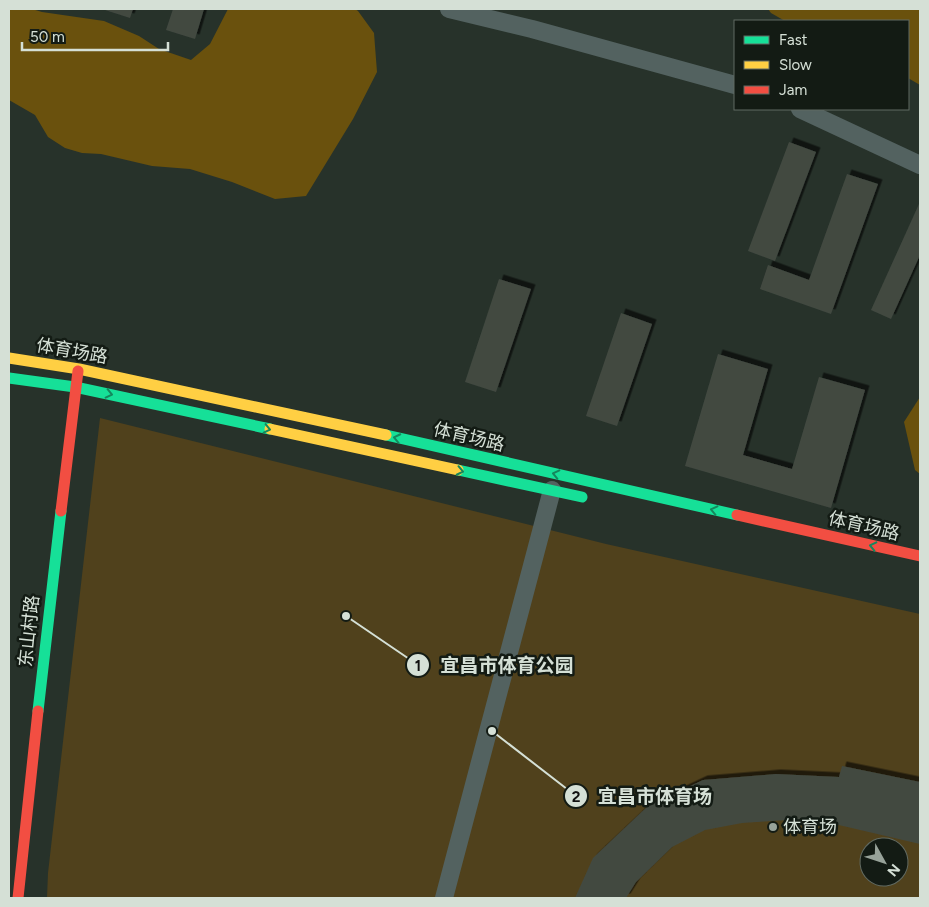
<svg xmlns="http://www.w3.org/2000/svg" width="929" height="907" font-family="Figtree,'Noto Sans SC',sans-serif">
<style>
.green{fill:#50411c;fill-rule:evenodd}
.forest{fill:#6a510d}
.building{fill:#424941;filter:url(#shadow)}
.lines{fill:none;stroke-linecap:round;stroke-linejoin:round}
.street{stroke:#536260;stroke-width:18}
.fast{stroke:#16e098;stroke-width:11}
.slow{stroke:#ffcf43;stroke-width:11}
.jam{stroke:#f24e42;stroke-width:11}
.oneway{stroke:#15875d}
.poi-dot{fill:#98a39a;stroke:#131b14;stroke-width:2}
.labels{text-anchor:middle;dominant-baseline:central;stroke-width:5;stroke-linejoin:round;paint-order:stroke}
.street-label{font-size:18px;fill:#d5e0d6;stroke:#131b14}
.poi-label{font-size:18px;fill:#d5e0d6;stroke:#131b14;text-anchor:start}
.leader{fill:none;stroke:#d5e0d6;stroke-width:2}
.callout-dot{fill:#d5e0d6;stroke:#131b14;stroke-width:2}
.mark-label{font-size:15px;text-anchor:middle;font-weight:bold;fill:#111}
.callout-label{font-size:19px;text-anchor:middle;font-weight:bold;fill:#d5e0d6;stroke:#131b14;stroke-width:5;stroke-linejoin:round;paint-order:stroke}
</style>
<defs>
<filter id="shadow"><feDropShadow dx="4.5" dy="-4.5" stdDeviation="0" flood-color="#0009"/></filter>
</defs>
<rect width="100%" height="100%" fill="#27322a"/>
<path class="green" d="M 100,418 L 606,544 L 920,614 L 920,898 L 47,898 L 48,873 ZM 869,847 L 899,847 L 899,877 L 869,877 Z"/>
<g class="forest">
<polygon points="9,9 32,9 42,12 104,21 139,36 159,49 191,60 210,44 228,9 355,9 358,11 374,33 377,72 353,119 306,196 275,199 232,182 190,169 152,166 101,154 82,153 65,148 48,137 35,115 9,100"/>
<polygon points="768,9 920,9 920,85 908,78 908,21 785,21 771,13"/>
<polygon points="920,397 920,474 915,470 904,422"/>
</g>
<g class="building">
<polygon points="102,9 133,9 130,18"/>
<polygon points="173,9 204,9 195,39 166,30"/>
<polygon points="789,142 816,152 775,261 748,251"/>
<polygon points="847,174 878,184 831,314 760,289 768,265 809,280"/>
<polygon points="919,204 920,205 920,255 891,319 871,310"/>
<polygon points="499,279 531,289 496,392 465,382"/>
<polygon points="621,313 652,324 617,426 586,416"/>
<polygon points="718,354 768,369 743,455 792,469 819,377 865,390 831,508 685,466"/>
<polygon points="842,766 920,782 920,844 839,825 788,820 742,823 705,830 672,847 636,882 626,898 575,898 593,858 648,806 703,780 776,774 839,777"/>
</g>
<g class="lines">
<g class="street">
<polyline points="449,9 532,29 735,85"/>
<polyline points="800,109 920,165"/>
<polyline points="444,898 552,490"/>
</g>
<g class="fast">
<polyline points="9,378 75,387 270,429"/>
<polyline points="386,435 737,515"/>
<polyline points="458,470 582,497"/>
<polyline points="38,711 61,511"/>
</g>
<g class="slow">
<polyline points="9,358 79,369 386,435"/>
<polyline points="270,429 458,470"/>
</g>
<g class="jam">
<polyline points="61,511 78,371"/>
<polyline points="737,515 920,556"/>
<polyline points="18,898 38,711"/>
</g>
</g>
<defs><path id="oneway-chevron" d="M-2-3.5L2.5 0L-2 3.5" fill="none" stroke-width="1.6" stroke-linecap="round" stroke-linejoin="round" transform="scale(1.25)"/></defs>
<g class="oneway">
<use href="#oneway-chevron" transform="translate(109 394) rotate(13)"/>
<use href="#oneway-chevron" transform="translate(267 429) rotate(13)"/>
<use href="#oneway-chevron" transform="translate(397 438) rotate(-168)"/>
<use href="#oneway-chevron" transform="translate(460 471) rotate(12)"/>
<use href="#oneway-chevron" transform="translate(556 474) rotate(-167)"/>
<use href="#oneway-chevron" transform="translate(714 510) rotate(-167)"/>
<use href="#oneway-chevron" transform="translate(873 546) rotate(-167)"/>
</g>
<circle class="poi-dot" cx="773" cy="827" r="5"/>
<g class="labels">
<g class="street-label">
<text transform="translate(72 351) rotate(10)">体育场路</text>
<text transform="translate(469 437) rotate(13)">体育场路</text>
<text transform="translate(864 526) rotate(13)">体育场路</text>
<text transform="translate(29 631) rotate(-84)">东山村路</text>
</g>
<g class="poi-label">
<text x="783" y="827">体育场</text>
</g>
</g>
<path class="leader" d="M346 616L418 665M492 731L576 796"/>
<g class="callout-dot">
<circle cx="346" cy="616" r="5"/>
<circle cx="492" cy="731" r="5"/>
<circle cx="418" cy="665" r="12"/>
<circle cx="576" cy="796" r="12"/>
</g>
<g class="mark-label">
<text x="418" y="671">1</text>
<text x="576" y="802">2</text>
</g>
<g class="callout-label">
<text x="507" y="672">宜昌市体育公园</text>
<text x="655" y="803">宜昌市体育场</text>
</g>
<rect width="929" height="907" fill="none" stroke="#d5e0d6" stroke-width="20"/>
<rect x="734" y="20" width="175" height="90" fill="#131b14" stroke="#616a62"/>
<rect x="744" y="36" width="25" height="8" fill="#16e098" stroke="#616a62"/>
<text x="779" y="45" font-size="15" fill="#d5e0d6">Fast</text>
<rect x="744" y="61" width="25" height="8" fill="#ffcf43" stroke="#616a62"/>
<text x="779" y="70" font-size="15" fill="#d5e0d6">Slow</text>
<rect x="744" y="86" width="25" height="8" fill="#f24e42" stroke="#616a62"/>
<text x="779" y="95" font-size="15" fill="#d5e0d6">Jam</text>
<g transform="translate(884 862) rotate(130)"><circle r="24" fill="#131b14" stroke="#616a62"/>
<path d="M0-4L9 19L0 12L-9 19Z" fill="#98a39a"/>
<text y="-8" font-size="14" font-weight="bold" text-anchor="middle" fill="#d5e0d6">N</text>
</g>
<path d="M22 42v8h146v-8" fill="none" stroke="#d5e0d6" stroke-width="2.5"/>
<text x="30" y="42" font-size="15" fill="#d5e0d6" stroke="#131b14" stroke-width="4" paint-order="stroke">50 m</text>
</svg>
